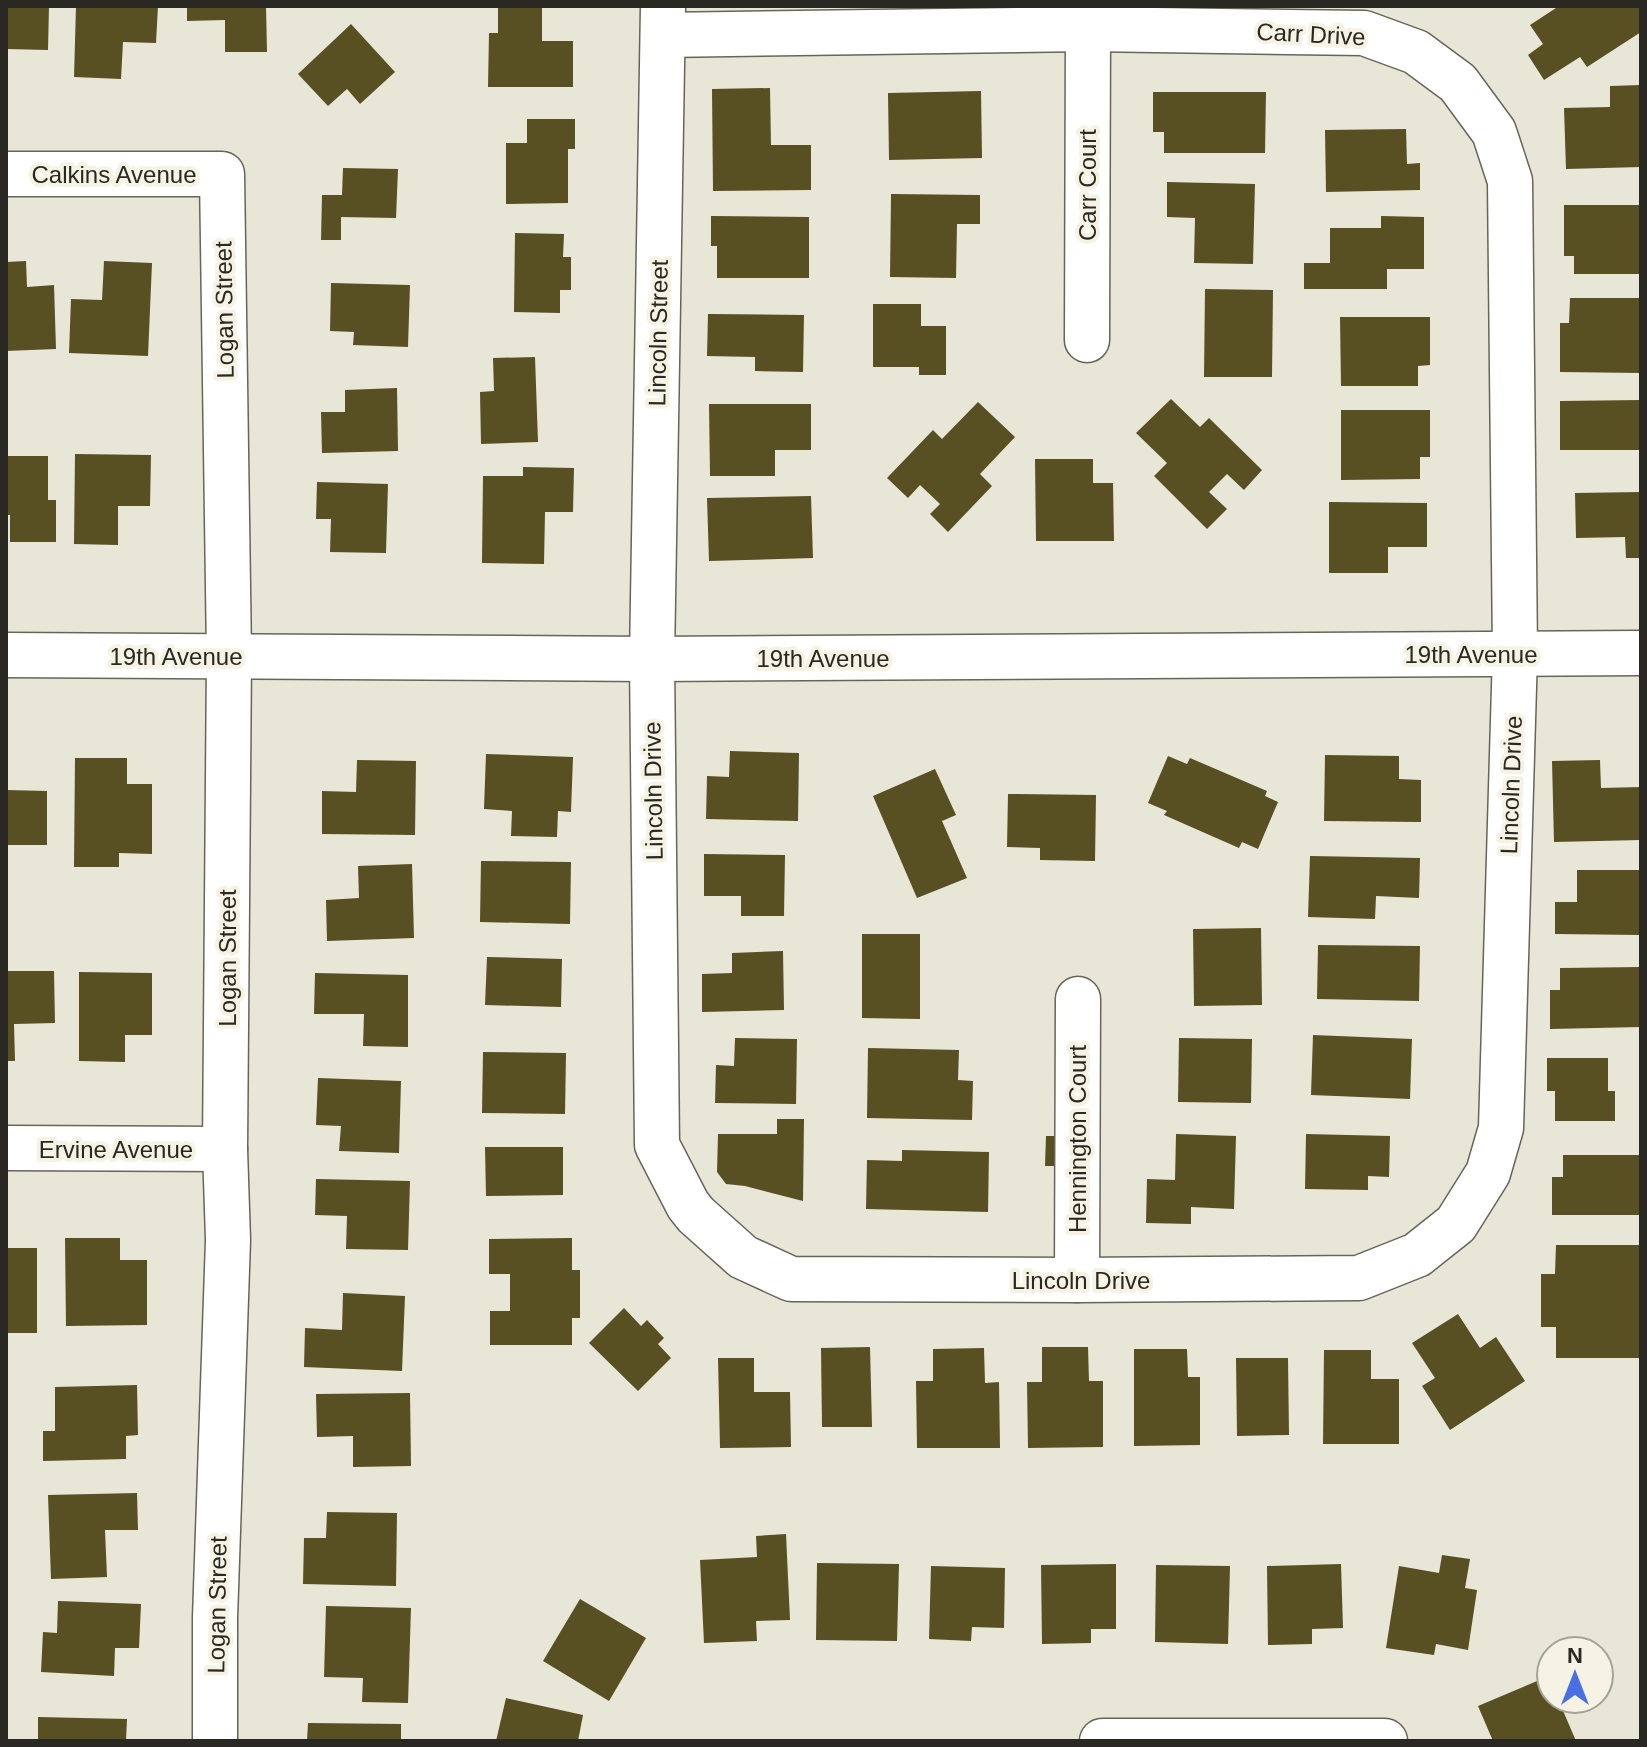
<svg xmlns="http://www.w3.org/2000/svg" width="1647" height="1747" font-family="Arial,sans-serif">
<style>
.building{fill:#584f23}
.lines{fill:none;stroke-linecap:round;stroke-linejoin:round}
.street-casing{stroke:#686558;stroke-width:47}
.secondary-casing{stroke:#686558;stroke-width:47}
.street{stroke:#fff;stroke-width:44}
.secondary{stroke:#fff;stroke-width:44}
.labels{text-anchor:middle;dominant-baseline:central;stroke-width:8;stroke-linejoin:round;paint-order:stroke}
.street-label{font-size:24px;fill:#2a2823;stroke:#f6f3e4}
</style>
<rect width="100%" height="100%" fill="#e8e6d7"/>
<g class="building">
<polygon points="6,6 49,6 48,50 6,49"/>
<polygon points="76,6 158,6 156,43 123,42 121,79 74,77"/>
<polygon points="187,6 266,6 267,52 225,52 225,20 187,21"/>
<polygon points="498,6 542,6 542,41 573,41 573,87 488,87 489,33 498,33"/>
<polygon points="1559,6 1641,6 1641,32 1587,67 1580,57 1544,80 1528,55 1543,44 1530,25"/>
<polygon points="351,24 395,72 360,104 347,89 328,106 298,74"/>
<polygon points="1641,85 1641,167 1566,169 1564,108 1610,107 1610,86"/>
<polygon points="770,88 771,145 811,145 811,190 713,191 712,89"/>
<polygon points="981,91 982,158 889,160 888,93"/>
<polygon points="1153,92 1266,92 1265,153 1164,153 1164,132 1153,132"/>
<polygon points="527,119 575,119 575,149 568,149 568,203 506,204 506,143 527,143"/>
<polygon points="1406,129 1407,164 1420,163 1420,190 1326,192 1325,130"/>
<polygon points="343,168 398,169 396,218 341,217 341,240 321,240 322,195 342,195"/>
<polygon points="1167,182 1255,184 1253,264 1194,263 1195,218 1167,217"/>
<polygon points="891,194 980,195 980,224 957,224 956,278 890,277"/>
<polygon points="1564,205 1641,205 1641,274 1574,274 1574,256 1564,256"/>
<polygon points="711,216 809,217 809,278 717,278 717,246 711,246"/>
<polygon points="1381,216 1424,217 1424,269 1387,269 1387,289 1304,289 1304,263 1330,263 1330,228 1381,228"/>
<polygon points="515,233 564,234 563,257 571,257 571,290 560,290 560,313 514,312"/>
<polygon points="26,261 27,287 54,285 56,349 6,351 6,262"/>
<polygon points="104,261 152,263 148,356 69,353 71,299 102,300"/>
<polygon points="331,283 410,285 408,347 353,345 354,332 330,331"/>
<polygon points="1205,289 1273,290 1272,377 1204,377"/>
<polygon points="1570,298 1641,298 1641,373 1560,372 1560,323 1569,323"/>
<polygon points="873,304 921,304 921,326 946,326 946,375 919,375 919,367 873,367"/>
<polygon points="708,314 804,315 803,372 755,371 755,357 707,356"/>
<polygon points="1340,317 1430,317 1430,365 1418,366 1418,386 1341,386"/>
<polygon points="535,357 538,442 481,444 480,392 494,391 493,358"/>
<polygon points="397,388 398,451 322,453 321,412 345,412 345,390"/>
<polygon points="1171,399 1200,427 1209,418 1262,470 1244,490 1227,474 1209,492 1227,509 1207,529 1154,476 1167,463 1136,433"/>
<polygon points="1641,400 1641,450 1560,450 1560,401"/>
<polygon points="978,402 1015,437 980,474 992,486 948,532 930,514 940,504 920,485 908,498 887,478 933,430 942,439"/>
<polygon points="709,404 811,404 811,450 775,450 775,476 710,476"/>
<polygon points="1341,410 1430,410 1430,457 1420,457 1420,479 1341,480"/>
<polygon points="75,454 151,455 150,506 118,506 118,545 74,544"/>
<polygon points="6,456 48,456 48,500 56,500 56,542 10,542 10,515 6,515"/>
<polygon points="1035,459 1093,459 1093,483 1113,483 1114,541 1036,541"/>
<polygon points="523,467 574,468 573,512 545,512 544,564 482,563 483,476 523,476"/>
<polygon points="317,482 388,484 386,553 330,552 331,519 316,519"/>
<polygon points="1641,492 1641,558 1626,558 1625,537 1576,538 1575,493"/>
<polygon points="811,496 813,558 709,561 707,498"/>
<polygon points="1329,502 1427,503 1427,547 1388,547 1388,573 1329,573"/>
<polygon points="730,751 799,753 798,821 706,819 707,776 729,777"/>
<polygon points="486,754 573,757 571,812 558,811 557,837 511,836 512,811 484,809"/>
<polygon points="1325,755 1399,756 1399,779 1421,780 1421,822 1324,821"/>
<polygon points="1168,756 1187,764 1190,758 1267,791 1265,796 1278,802 1258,849 1242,842 1239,848 1164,815 1167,811 1148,803"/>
<polygon points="75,758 127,758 127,784 152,784 152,854 119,853 119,867 74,867"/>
<polygon points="357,760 416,761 415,835 322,834 322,791 356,792"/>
<polygon points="1600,760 1601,788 1641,787 1641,840 1554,842 1552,761"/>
<polygon points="935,769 956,815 942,821 967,878 917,898 873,796"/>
<polygon points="6,790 47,791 47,845 6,845"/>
<polygon points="1008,794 1096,795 1095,861 1040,860 1040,848 1007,847"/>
<polygon points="704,854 785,855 784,916 741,916 741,896 704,896"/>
<polygon points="1310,856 1420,858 1419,898 1376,896 1375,919 1308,917"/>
<polygon points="481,861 571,862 570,924 480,922"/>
<polygon points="412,864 414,938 327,941 326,900 359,898 358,866"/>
<polygon points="1577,870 1641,870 1641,935 1555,934 1555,902 1577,902"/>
<polygon points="1261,928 1262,1005 1194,1006 1193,929"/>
<polygon points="862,934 920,934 920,1019 862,1018"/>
<polygon points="1318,945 1420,946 1419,1001 1317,999"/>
<polygon points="783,951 784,1010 702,1012 702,974 732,973 732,953"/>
<polygon points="487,957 562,959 561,1007 485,1005"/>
<polygon points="1641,967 1641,1027 1550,1029 1550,990 1560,990 1560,968"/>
<polygon points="6,971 54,971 55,1023 14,1024 15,1061 6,1061"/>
<polygon points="79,972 152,973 152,1035 125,1035 125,1062 79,1061"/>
<polygon points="315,973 408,975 408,1047 363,1046 364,1014 314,1014"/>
<polygon points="1313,1035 1412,1039 1410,1099 1311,1095"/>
<polygon points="735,1038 797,1039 796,1104 715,1103 716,1065 734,1066"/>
<polygon points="1179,1038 1252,1039 1251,1103 1178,1102"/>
<polygon points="868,1048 959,1050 958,1080 973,1081 972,1120 867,1118"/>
<polygon points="483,1052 566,1053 565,1114 482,1113"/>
<polygon points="1547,1058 1608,1058 1608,1091 1615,1091 1615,1121 1555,1121 1555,1091 1547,1091"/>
<polygon points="318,1078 401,1081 399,1153 339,1151 341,1126 316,1125"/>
<polygon points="777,1119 804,1119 803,1201 745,1186 726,1184 717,1172 718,1134 777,1134"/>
<polygon points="1176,1134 1236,1136 1234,1209 1191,1207 1191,1224 1146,1223 1147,1179 1175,1180"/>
<polygon points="1306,1134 1390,1136 1389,1177 1368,1176 1368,1190 1305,1189"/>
<polygon points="1046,1136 1063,1136 1062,1166 1045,1166"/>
<polygon points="485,1147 563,1147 563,1195 486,1196"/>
<polygon points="902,1150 989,1152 988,1212 866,1209 867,1160 902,1161"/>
<polygon points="1563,1155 1641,1155 1641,1215 1552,1215 1552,1177 1563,1177"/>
<polygon points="316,1179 410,1181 408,1250 346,1249 347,1216 315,1215"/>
<polygon points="65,1238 120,1238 120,1260 147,1260 147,1325 66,1326"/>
<polygon points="572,1238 572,1270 580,1270 580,1318 572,1318 572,1345 490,1345 490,1311 510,1311 510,1274 489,1274 489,1239"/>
<polygon points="1556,1245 1641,1245 1641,1358 1556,1358 1556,1327 1541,1327 1541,1274 1555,1274"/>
<rect x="6" y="1248" width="31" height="85"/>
<polygon points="343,1293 405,1296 402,1371 304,1367 305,1328 342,1330"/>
<polygon points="624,1308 641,1326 647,1320 664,1338 658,1344 671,1358 638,1391 589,1343"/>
<polygon points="1458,1314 1480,1348 1496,1337 1525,1381 1450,1430 1422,1386 1435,1378 1412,1343"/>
<polygon points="870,1347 872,1427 822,1427 821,1348"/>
<polygon points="1042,1347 1088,1347 1089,1381 1103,1381 1103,1447 1028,1448 1027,1382 1042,1382"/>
<polygon points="984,1348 985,1383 999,1382 1000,1448 917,1448 916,1381 933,1381 933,1349"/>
<polygon points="1134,1349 1187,1349 1188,1377 1200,1377 1200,1445 1134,1446"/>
<polygon points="1324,1350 1371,1350 1371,1379 1399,1379 1399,1444 1323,1444"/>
<polygon points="718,1358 754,1358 754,1392 790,1392 791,1447 720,1448"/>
<polygon points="1236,1358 1288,1358 1289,1435 1237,1436"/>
<polygon points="137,1385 138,1435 126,1436 126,1459 43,1461 43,1431 55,1431 55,1387"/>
<polygon points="410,1393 411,1466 353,1467 353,1436 317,1437 316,1394"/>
<polygon points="137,1493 138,1530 105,1530 107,1577 51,1579 48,1495"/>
<polygon points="327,1512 397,1513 396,1586 303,1584 304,1538 326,1538"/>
<polygon points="786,1534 790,1620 756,1621 757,1641 704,1643 700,1560 757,1557 756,1536"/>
<polygon points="1442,1555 1470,1559 1465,1588 1477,1590 1468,1650 1436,1644 1434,1655 1386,1648 1399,1566 1439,1573"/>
<polygon points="817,1563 899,1564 897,1641 816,1640"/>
<polygon points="1116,1564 1116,1629 1091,1629 1091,1643 1042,1644 1041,1565"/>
<polygon points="1341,1564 1343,1628 1312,1629 1312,1644 1268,1645 1267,1566"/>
<polygon points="1156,1565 1230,1566 1228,1644 1155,1642"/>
<polygon points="931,1566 1005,1568 1004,1628 972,1627 971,1641 929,1639"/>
<polygon points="580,1599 646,1638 609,1701 543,1661"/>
<polygon points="58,1601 141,1604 139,1648 115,1648 114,1676 41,1672 43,1632 57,1633"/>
<polygon points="326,1606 411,1608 408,1703 362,1702 363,1678 324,1677"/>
<polygon points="1549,1676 1551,1699 1558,1699 1576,1741 1493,1741 1478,1706"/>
<polygon points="506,1698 583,1715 578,1741 496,1741"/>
<polygon points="38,1717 127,1719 126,1741 38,1741"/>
<polygon points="308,1723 401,1724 401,1741 307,1741"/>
</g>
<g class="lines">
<g class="street-casing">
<g id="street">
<polyline points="663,35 1088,29 1364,33 1416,52 1458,83 1494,132 1510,181 1515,653 1501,1128 1488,1173 1456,1224 1417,1255 1359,1278 1077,1280 791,1279 743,1257 696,1215 688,1205 657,1145 652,659 663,6"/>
<polyline points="6,174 222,174 229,656 225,1149 228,1240 215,1618 215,1741"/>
<polyline points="1087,340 1088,29"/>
<polyline points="6,1148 225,1149"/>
<polyline points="1077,1280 1078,999"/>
<polyline points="1102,1741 1385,1741"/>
</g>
</g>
<g class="secondary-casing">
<polyline id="secondary" points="6,655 652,659 1641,653"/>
</g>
<use href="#street" class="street"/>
<use href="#secondary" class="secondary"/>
</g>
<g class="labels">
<g class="street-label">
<text transform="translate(1311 34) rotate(3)">Carr Drive</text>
<text x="114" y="174">Calkins Avenue</text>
<text transform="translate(1087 185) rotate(-90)">Carr Court</text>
<text transform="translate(224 310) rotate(-91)">Logan Street</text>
<text transform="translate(658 333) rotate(-89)">Lincoln Street</text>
<text x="1471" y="654">19th Avenue</text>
<text x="176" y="656">19th Avenue</text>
<text x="823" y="658">19th Avenue</text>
<text transform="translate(1511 785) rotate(-88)">Lincoln Drive</text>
<text transform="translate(653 791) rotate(-91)">Lincoln Drive</text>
<text transform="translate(227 958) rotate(-90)">Logan Street</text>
<text transform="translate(1077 1139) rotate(-90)">Hennington Court</text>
<text x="116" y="1149">Ervine Avenue</text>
<text x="1081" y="1280">Lincoln Drive</text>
<text transform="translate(217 1605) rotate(-89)">Logan Street</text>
</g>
</g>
<rect width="1647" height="1747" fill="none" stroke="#2a2823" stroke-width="16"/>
<g transform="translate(1575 1675)"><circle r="38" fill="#f6f3e4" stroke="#a4a297" stroke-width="2"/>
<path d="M0-6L14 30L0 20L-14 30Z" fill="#4870e2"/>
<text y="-12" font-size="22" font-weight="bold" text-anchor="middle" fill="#2a2823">N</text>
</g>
</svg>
